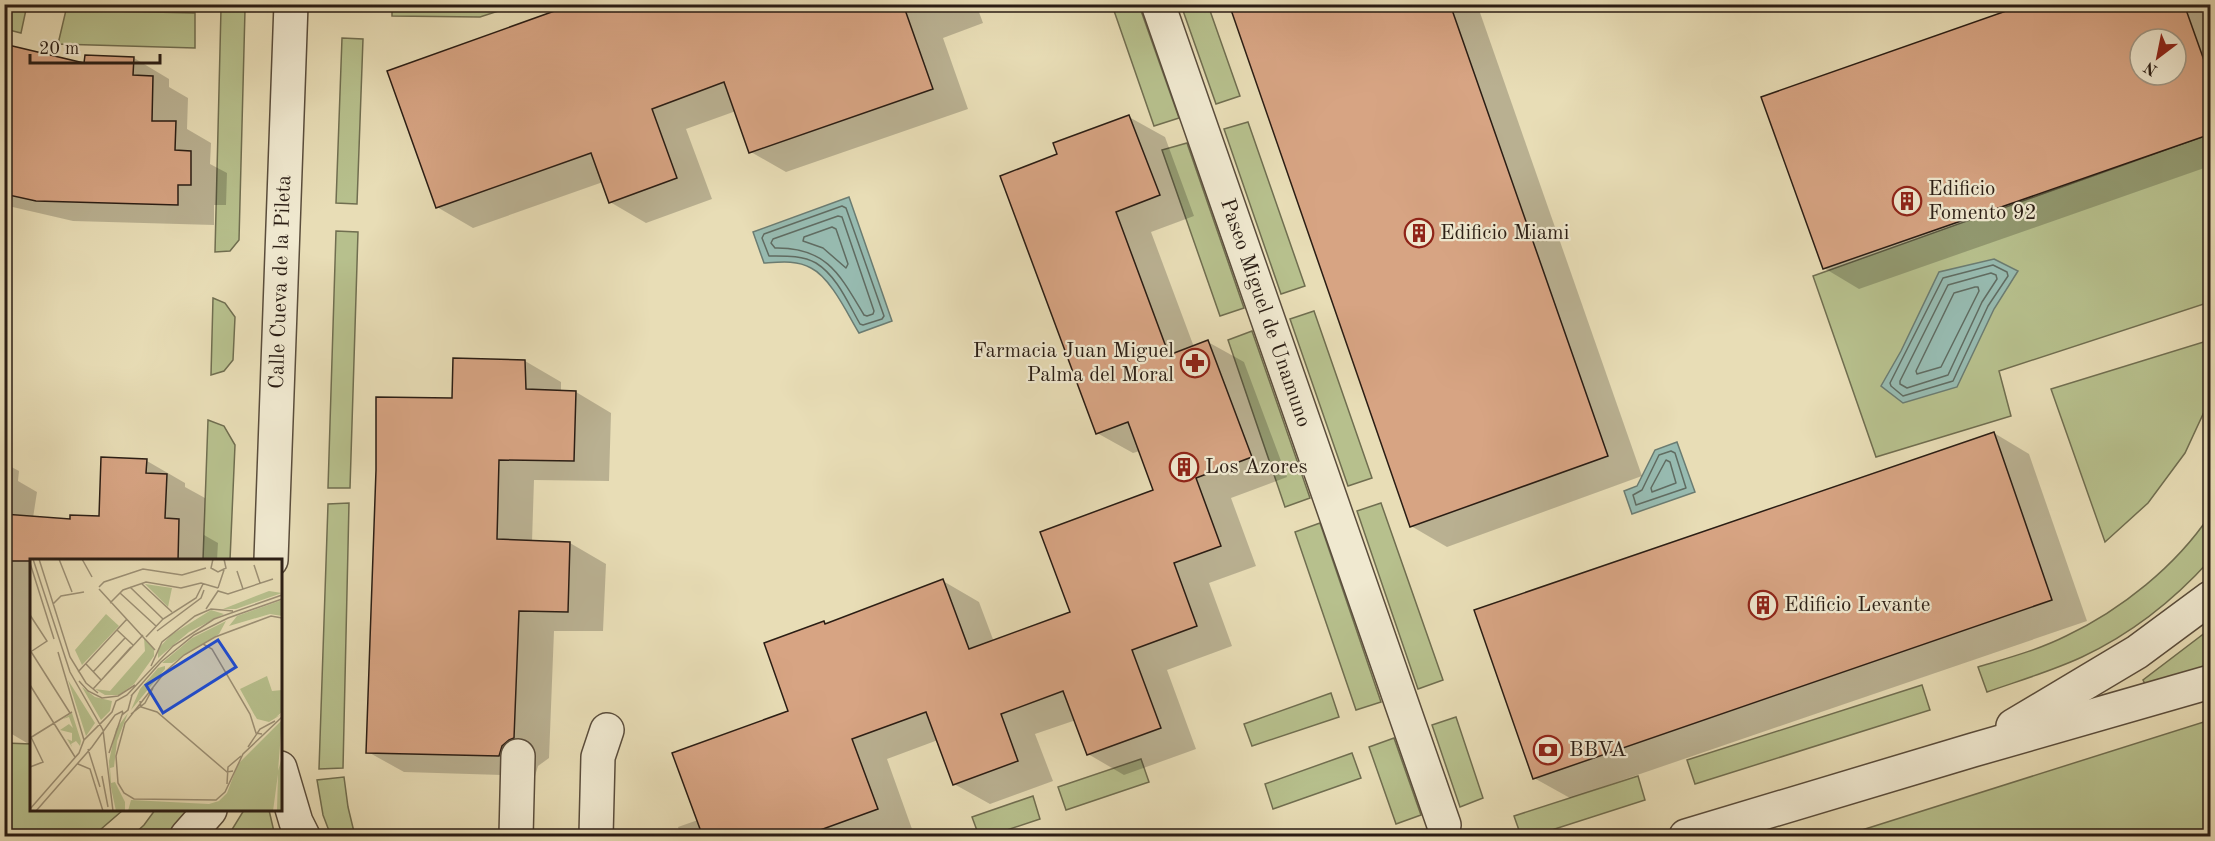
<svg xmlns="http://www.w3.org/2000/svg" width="2215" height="841" font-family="'Old Standard TT',serif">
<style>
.green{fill:#b7c08d;stroke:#706e50;stroke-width:1.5}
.water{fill:#97bbb1;stroke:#6b7c72;stroke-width:1.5}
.shadow{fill:#0003;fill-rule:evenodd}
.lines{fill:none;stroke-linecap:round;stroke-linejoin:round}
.shore{stroke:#606c62;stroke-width:1.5}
.building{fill:#d7a483;stroke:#2a1d14;stroke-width:1.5;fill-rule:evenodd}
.minor-casing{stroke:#5a4d3c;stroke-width:36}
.minor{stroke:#f0e9d0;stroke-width:33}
.labels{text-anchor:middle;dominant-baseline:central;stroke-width:4.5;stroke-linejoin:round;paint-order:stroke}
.poi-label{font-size:21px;fill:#2a1d14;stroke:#f0e9d0;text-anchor:start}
.street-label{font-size:21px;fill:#2a1d14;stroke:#f0e9d0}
.inset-road{fill:none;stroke:#9c9075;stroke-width:1.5}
.view{fill:#1d4ed8;fill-opacity:0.15;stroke:#1d4ed8;stroke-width:3}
.inset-edge{fill:none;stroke:#2a1d14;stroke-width:3}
</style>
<rect width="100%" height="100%" fill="#e8ddb6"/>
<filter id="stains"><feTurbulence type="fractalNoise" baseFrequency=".00333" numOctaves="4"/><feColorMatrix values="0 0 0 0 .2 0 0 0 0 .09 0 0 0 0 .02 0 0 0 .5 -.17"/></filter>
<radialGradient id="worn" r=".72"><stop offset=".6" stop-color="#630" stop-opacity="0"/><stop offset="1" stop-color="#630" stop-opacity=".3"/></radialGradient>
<g class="green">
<polygon points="5,4 27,5 21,33 5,29"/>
<polygon points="392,5 392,4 517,5 480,17 392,16"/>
<polygon points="1112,5 1139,5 1179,118 1154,126"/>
<polygon points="1181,5 1208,5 1240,96 1216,104"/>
<polygon points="221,9 245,10 239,240 230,251 215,252"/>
<polygon points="66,10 195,13 195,48 58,44"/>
<polygon points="342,38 363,39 357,204 336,203"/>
<polygon points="1248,122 1305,286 1281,294 1224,129"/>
<polygon points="2210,134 2210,302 1999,371 2011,416 1876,457 1813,276"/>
<polygon points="1187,143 1244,308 1220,316 1162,150"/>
<polygon points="336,231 358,232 350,488 328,488"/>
<polygon points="213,298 225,303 235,317 233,360 224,371 211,375"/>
<polygon points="1314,311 1372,478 1348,486 1290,319"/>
<polygon points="1252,331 1310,498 1285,507 1228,340"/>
<polygon points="2210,340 2210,399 2185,453 2148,503 2105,542 2051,389"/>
<polygon points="208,420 224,426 235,445 230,560 203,560"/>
<polygon points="349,503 343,768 319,769 328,504"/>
<polygon points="1381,503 1443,680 1418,689 1357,511"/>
<path d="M 2210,515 L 2210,560 C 2174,600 2131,634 2082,657 C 2052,671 2018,681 1987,692 L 1978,667 C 2008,658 2038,650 2066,636 C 2121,610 2176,566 2210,515 Z"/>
<polygon points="1320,523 1381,702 1356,710 1295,532"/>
<polygon points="2210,629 2210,670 2148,690 2143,680"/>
<polygon points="1922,685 1930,710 1695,784 1687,760"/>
<polygon points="1331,693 1339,717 1252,746 1244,724"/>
<polygon points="1456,717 1483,798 1460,807 1432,725"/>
<polygon points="2210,720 2210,836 1843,836"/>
<polygon points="1394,738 1421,815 1396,824 1369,747"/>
<polygon points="5,743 31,744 32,810 123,810 93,836 5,836"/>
<polygon points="1352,753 1361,778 1273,809 1265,784"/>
<polygon points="1141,759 1149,782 1066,810 1058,787"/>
<polygon points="1638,776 1645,800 1533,836 1521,836 1514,816"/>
<polygon points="344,777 348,807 355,836 331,836 323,815 317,780"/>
<polygon points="1033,796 1040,819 989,836 979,836 972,817"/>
<polygon points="155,810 187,810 166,836 132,836 144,825"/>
<polygon points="244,810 269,810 275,836 228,836"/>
</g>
<g class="water">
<path d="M 849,197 L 892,321 L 859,333 C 848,315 831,278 811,268 C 797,260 780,262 764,263 L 753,232 Z"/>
<polygon points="1994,259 2018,271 1994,309 1957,387 1903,403 1881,386 1901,351 1939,272"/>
<polygon points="1677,442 1695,492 1632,514 1624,491 1637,486 1655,450"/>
</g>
<g class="shadow">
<polygon points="580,4 976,4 983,23 943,38 968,109 786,172 751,152 736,111 686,129 712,199 646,223 610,202 603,182 473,228 437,207"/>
<polygon points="1252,4 1477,4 1642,476 1447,547 1411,526"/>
<path d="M 2031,4 L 2210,4 L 2210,166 L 1859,289 L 1824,268 ZM 2140,39 L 2176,39 L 2176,75 L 2140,75 Z"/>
<polygon points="4,46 86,65 134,58 169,79 169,87 188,98 187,129 211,143 210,164 227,173 226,205 214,205 214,225 73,221 4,205"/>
<polygon points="1129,117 1165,137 1194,216 1151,232 1194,347 1208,342 1244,362 1287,477 1231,498 1256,566 1209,583 1232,646 1167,670 1196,749 1124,775 1088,754 1076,720 1035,734 1053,781 990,804 954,784 938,740 887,759 912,829 892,836 681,836 678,827 698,820 790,712 824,622 827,624 943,581 979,602 994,642 1072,613 1155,491 1140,451 1133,453 1097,433 1059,155"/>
<polygon points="525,361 561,382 561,392 576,392 611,413 609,481 534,480 532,542 570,543 606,564 603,631 554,631 549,758 538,766 535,776 404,772 368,752 454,399"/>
<polygon points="1994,433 2029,454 2087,621 1570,798 1534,778"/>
<polygon points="147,461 185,483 185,487 205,498 204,535 218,543 217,560 32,560 32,746 5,730 6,687 4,686 4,463 19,471 18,481 37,492 33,518 72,521 100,518"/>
</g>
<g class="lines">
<g class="shore">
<path d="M 842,206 L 846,208 L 884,316 L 882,319 L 863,325 L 860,324 C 848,303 837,276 816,263 C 802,255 784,256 769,256 L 762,238 L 764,234 Z"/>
<path d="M 838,216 L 842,217 L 874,311 L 873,314 L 867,316 L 864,315 C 840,275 827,247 775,248 L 771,243 L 773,239 Z"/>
<polygon points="832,227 836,229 848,264 846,268 823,248 803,241 804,237"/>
<polygon points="1993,265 2007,272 2008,276 1988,306 1953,381 1903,396 1891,386 1890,383 1943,278"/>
<polygon points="1991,273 1996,275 1997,279 1982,302 1948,375 1907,388 1900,384 1900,381 1948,285"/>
<polygon points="1975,287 1978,287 1979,291 1941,367 1917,374 1916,371 1954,293"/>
<polygon points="1671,451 1675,453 1686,488 1636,505 1633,495 1642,490 1659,455"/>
<polygon points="1666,460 1670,462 1676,483 1652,492 1651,488"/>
</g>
</g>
<g class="building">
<polygon points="574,4 903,4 933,89 749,153 724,82 652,109 677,178 609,203 591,153 436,208 387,71"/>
<polygon points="1229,4 1450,4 1608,456 1410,527"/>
<path d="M 2026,4 L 2184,4 L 2211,80 L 2211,134 L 1823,269 L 1761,97 ZM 2140,39 L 2176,39 L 2176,75 L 2140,75 Z"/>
<polygon points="4,44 84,63 85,55 134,57 133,75 153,76 152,121 176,121 175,150 191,151 191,185 178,185 178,205 36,201 4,194"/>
<polygon points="1129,115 1160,195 1116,212 1169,355 1208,340 1252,457 1196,478 1221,546 1174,563 1197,626 1132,650 1161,728 1087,755 1063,691 1001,714 1018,761 953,785 926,712 852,739 878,809 801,837 703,837 672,753 788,711 764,643 824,621 825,624 943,579 969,649 1070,612 1040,532 1153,490 1128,422 1096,434 1000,176 1057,154 1053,143"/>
<polygon points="453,358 525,360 526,389 576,391 574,461 499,460 497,539 570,542 568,612 519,611 514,738 509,740 502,746 499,756 366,753 376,470 376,397 452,398"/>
<polygon points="1994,432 2052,600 1533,779 1474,610"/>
<polygon points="101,457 147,459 146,473 167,474 165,518 179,519 178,561 4,561 4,514 70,519 70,515 99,516"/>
</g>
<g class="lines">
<g class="minor-casing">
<g id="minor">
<polyline points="1158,4 1444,825"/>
<polyline points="271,560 291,4"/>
<polyline points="2013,726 2137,652 2210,598"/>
<polyline points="280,768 296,822 303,836"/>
<polyline points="187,836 210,810"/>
<polyline points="516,836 518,756"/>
<polyline points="596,836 598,757 607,730"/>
<polyline points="1686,836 1973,750 2210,682"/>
</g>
</g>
<use href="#minor" class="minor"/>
</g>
<defs>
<g id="building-ring" transform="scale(1.5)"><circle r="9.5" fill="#f0e9d0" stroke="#8f2418" stroke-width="1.5"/><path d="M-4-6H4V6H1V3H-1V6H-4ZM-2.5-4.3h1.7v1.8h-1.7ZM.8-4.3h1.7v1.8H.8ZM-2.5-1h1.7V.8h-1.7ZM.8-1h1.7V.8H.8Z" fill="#8f2418"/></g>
<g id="pharmacy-ring" transform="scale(1.5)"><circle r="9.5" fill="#f0e9d0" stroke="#8f2418" stroke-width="1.5"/><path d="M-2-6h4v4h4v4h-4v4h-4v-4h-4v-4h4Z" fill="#8f2418"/></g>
<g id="bank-ring" transform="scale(1.5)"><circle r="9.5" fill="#f0e9d0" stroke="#8f2418" stroke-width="1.5"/><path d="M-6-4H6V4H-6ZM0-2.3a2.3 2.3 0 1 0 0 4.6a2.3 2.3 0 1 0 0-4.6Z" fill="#8f2418"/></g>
</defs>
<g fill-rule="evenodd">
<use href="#building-ring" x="1907" y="201"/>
<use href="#building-ring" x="1419" y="233"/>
<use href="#pharmacy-ring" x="1195" y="363"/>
<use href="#building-ring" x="1184" y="467"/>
<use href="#building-ring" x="1763" y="605"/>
<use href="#bank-ring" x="1548" y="750"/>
</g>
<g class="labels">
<g class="poi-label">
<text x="1928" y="189">Edificio<tspan x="1928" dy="24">Fomento 92</tspan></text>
<text x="1440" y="233">Edificio Miami</text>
<text x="1174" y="351" text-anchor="end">Farmacia Juan Miguel<tspan x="1174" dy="24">Palma del Moral</tspan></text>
<text x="1205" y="467">Los Azores</text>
<text x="1784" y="605">Edificio Levante</text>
<text x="1569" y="750">BBVA</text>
</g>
<g class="street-label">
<text transform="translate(281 282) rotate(-88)">Calle Cueva de la Pileta</text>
<text transform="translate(1265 313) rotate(71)">Paseo Miguel de Unamuno</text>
</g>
</g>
<g transform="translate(30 559)">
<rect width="252" height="252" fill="#e8ddb6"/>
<path d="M 115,25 L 142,29 L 138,48 ZM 239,32 L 252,34 L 206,50 L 193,50 ZM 252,41 L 252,57 L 240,55 L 199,67 L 207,57 ZM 181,51 L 194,55 L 159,73 L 128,99 L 128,90 L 141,76 ZM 76,55 L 89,67 L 52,106 L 45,91 ZM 196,62 L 189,75 L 142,104 L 132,104 L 162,79 ZM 114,79 L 124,90 L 124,97 L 104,125 L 89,136 L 75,136 L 65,130 L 80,132 L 115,92 ZM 135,107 L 135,110 L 101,151 L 110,130 L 128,109 ZM 200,117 L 225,157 L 210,130 L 237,117 L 242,132 L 252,131 L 252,153 L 246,158 L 252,155 L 239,163 L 227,160 ZM 38,121 L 65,164 L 56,177 ZM 52,128 L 65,138 L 82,142 L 80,152 L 71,161 ZM 42,154 L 51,182 L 50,187 L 46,182 L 41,185 L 42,188 L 37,180 L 42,182 L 42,174 L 30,171 L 39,165 L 43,169 L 39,158 L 33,160 ZM 98,154 L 87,182 L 84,208 L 80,209 L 81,224 L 85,223 L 95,243 L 95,252 L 86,252 L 80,224 L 79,202 L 86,170 ZM 252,161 L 248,212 L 252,198 L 252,251 L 247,251 L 248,215 L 243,252 L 98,252 L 101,241 L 179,245 L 189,242 L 197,234 L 208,205 Z" fill="#b7c08d"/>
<path class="inset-road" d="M 3,0 L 40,113 L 73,171 L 83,252M 9,0 L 40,98 L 56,124 L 68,134M 29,0 L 42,33M 52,0 L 62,18M 183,0 L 181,9 L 188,13 L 196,9 L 194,0M 0,4 L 24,80M 224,6 L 230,24M 207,12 L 213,30M 112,25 L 142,53M 69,28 L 74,23 L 113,10 L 152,16 L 176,9M 100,28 L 133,60M 188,29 L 194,11M 69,30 L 125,91M 90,34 L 126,67M 80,44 L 93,31 L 116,23 L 151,29 L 171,24 L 188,29M 23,45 L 31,37 L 54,33M 176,50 L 188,32 L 198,35 L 243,20M 0,56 L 17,82 L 2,92M 252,59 L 241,57 L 185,78 L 154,96 L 135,113 L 95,164 L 86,197 L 88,224 L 94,234 L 104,240 L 186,241 L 195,233 L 213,195 L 252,158M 87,71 L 103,86M 127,72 L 171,39 L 174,31M 116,78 L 133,60 L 166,39 L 173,25M 173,85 L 182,90 L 220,155 L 226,174 L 232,175M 0,91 L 40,154M 28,93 L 54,181M 56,105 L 71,121M 121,107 L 132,83 L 165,57 L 181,50 L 203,52M 48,113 L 97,60M 63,113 L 95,79M 74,118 L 101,88M 49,122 L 58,132 L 72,139 L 88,137 L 105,126M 0,126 L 45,198M 63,130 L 113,76M 101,137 L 131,103 L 164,76 L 198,59 L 252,40M 110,142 L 111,148 L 127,153 L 197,213 L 203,212M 101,155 L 115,144 L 123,129M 92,156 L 98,151 L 102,136M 0,179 L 42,153M 218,188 L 230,170 L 245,162M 58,190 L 70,228M 79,194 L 93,153M 48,205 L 60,210 L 73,252M 0,208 L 13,203 L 1,178M 72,217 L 78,248M 197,225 L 198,208 L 211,197M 0,250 L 49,194 L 54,181 L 82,153 L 86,142 L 97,136 L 143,87 L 184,60 L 252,36M 6,252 L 62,188 L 85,156 L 93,152"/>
<path class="view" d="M 188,81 L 206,108 L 133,154 L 116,126 Z"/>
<rect width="252" height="252" class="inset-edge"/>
</g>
<rect width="2215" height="841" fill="none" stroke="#e8ddb6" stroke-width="24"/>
<rect x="6" y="6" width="2203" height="829" fill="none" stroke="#2a1d14" stroke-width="3"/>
<rect x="12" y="12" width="2191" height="817" fill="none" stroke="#2a1d14" stroke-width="1.5"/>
<g transform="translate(2158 57) rotate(212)"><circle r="28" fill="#f0e9d0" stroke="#a19785" stroke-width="1.5"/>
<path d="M0-4.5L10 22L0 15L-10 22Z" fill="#8f2418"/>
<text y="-9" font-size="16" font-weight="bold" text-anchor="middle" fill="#2a1d14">N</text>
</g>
<path d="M30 54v9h130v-9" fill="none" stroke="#2a1d14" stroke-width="3"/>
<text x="39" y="54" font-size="18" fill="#2a1d14" stroke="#f0e9d0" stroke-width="4.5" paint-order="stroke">20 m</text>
<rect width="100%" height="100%" filter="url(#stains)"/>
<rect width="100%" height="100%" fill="url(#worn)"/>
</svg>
